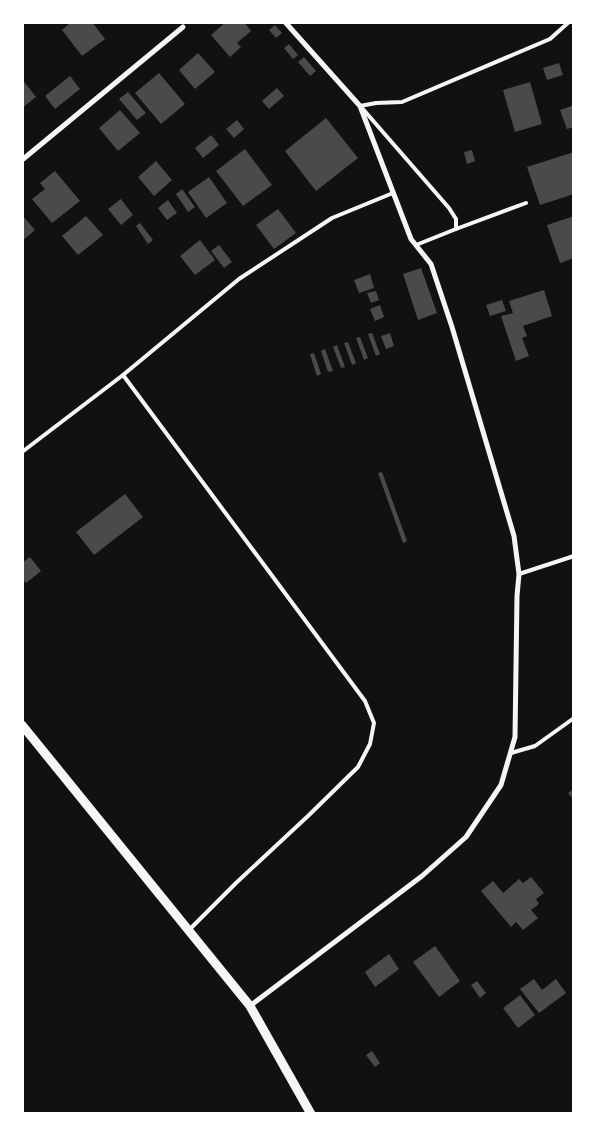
<svg xmlns="http://www.w3.org/2000/svg" width="596" height="1136" font-family="'Noto Serif',serif">
<style>
.building{fill:#4a4a4a}
.lines{fill:none;stroke-linecap:round;stroke-linejoin:round}
.service{stroke:#f5f5f5;stroke-width:4}
.minor{stroke:#f5f5f5;stroke-width:5}
.tertiary{stroke:#f5f5f5;stroke-width:9}
</style>
<rect width="100%" height="100%" fill="#111"/>
<g class="building">
<polygon points="71,22 92,22 105,39 82,56 62,30"/>
<polygon points="226,22 244,22 251,31 237,43 241,47 230,57 211,35"/>
<polygon points="275,25 282,33 276,38 269,30"/>
<polygon points="289,44 298,55 293,59 284,48"/>
<polygon points="198,53 215,72 195,89 179,70"/>
<polygon points="304,57 316,71 310,76 298,62"/>
<polygon points="559,63 563,75 547,80 543,68"/>
<polygon points="159,73 185,104 161,124 135,93"/>
<polygon points="70,76 80,89 55,109 45,96"/>
<polygon points="22,79 36,97 22,108"/>
<polygon points="530,82 542,124 515,132 503,90"/>
<polygon points="277,88 284,96 269,109 262,101"/>
<polygon points="128,92 146,113 137,120 119,99"/>
<polygon points="574,105 574,127 567,129 560,110"/>
<polygon points="120,110 140,133 118,151 99,128"/>
<polygon points="326,118 358,158 316,191 285,151"/>
<polygon points="237,120 244,129 234,138 226,129"/>
<polygon points="211,135 219,145 203,158 195,148"/>
<polygon points="245,149 272,185 243,206 216,171"/>
<polygon points="472,150 475,161 467,164 464,152"/>
<polygon points="574,152 574,194 540,205 527,167"/>
<polygon points="156,161 172,180 154,196 138,177"/>
<polygon points="55,171 80,201 52,223 32,199 45,189 40,183"/>
<polygon points="209,177 227,203 206,218 188,192"/>
<polygon points="182,189 195,207 188,212 176,194"/>
<polygon points="121,199 133,215 121,225 108,209"/>
<polygon points="168,200 177,213 167,220 158,208"/>
<polygon points="278,209 296,233 274,249 256,225"/>
<polygon points="22,215 35,230 22,241"/>
<polygon points="86,216 103,235 78,255 62,236"/>
<polygon points="574,216 574,258 560,263 547,225"/>
<polygon points="140,223 153,240 148,244 136,226"/>
<polygon points="200,240 215,260 195,275 180,256"/>
<polygon points="219,245 232,262 224,268 211,251"/>
<polygon points="421,268 437,313 418,320 403,274"/>
<polygon points="370,274 374,288 359,293 354,280"/>
<polygon points="544,290 552,316 523,326 527,336 522,338 529,356 516,361 501,316 513,313 509,301"/>
<polygon points="376,291 379,300 371,303 367,293"/>
<polygon points="502,300 506,311 490,316 486,305"/>
<polygon points="380,305 384,317 375,321 370,309"/>
<polygon points="372,333 380,354 376,356 368,334"/>
<polygon points="390,333 394,346 386,349 381,336"/>
<polygon points="360,337 368,358 364,360 356,338"/>
<polygon points="348,342 356,363 352,365 344,343"/>
<polygon points="337,345 345,367 341,368 333,347"/>
<polygon points="325,349 333,371 328,372 321,351"/>
<polygon points="314,353 321,374 317,376 310,354"/>
<polygon points="382,472 407,541 403,543 378,473"/>
<polygon points="125,494 143,517 94,555 76,532"/>
<polygon points="30,557 41,571 26,583 22,579 22,563"/>
<polygon points="574,789 574,800 568,793"/>
<polygon points="531,877 544,893 536,899 539,904 531,910 538,918 523,930 516,922 511,927 481,891 493,881 503,893 519,879 523,883"/>
<polygon points="435,946 460,981 439,997 413,962"/>
<polygon points="389,954 399,969 375,987 365,972"/>
<polygon points="534,979 542,990 556,979 566,993 539,1013 520,989"/>
<polygon points="477,981 486,993 480,998 471,985"/>
<polygon points="520,995 535,1015 518,1028 503,1008"/>
<polygon points="372,1051 380,1063 375,1067 366,1055"/>
</g>
<g class="lines">
<g class="service">
<polyline points="360,106 376,103 402,102 550,39 569,22"/>
<polyline points="362,108 449,208 456,219 456,229 416,245"/>
<polyline points="456,229 526,203"/>
<polyline points="123,375 365,701 374,723 370,744 358,767 308,816 236,883 189,930"/>
<polyline points="22,452 123,375 239,279 332,218 393,193"/>
<polyline points="519,574 574,556"/>
<polyline points="511,753 535,746 574,718"/>
</g>
<g class="minor">
<polyline points="22,160 183,27"/>
<polyline points="250,1006 422,876 466,837 501,785 515,737 517,596 519,574 514,536 452,327 431,264 411,239 360,106 285,22"/>
</g>
<polyline class="tertiary" points="22,725 250,1006 311,1114"/>
</g>
<rect width="596" height="1136" fill="none" stroke="#ffffff" stroke-width="48"/>
</svg>
